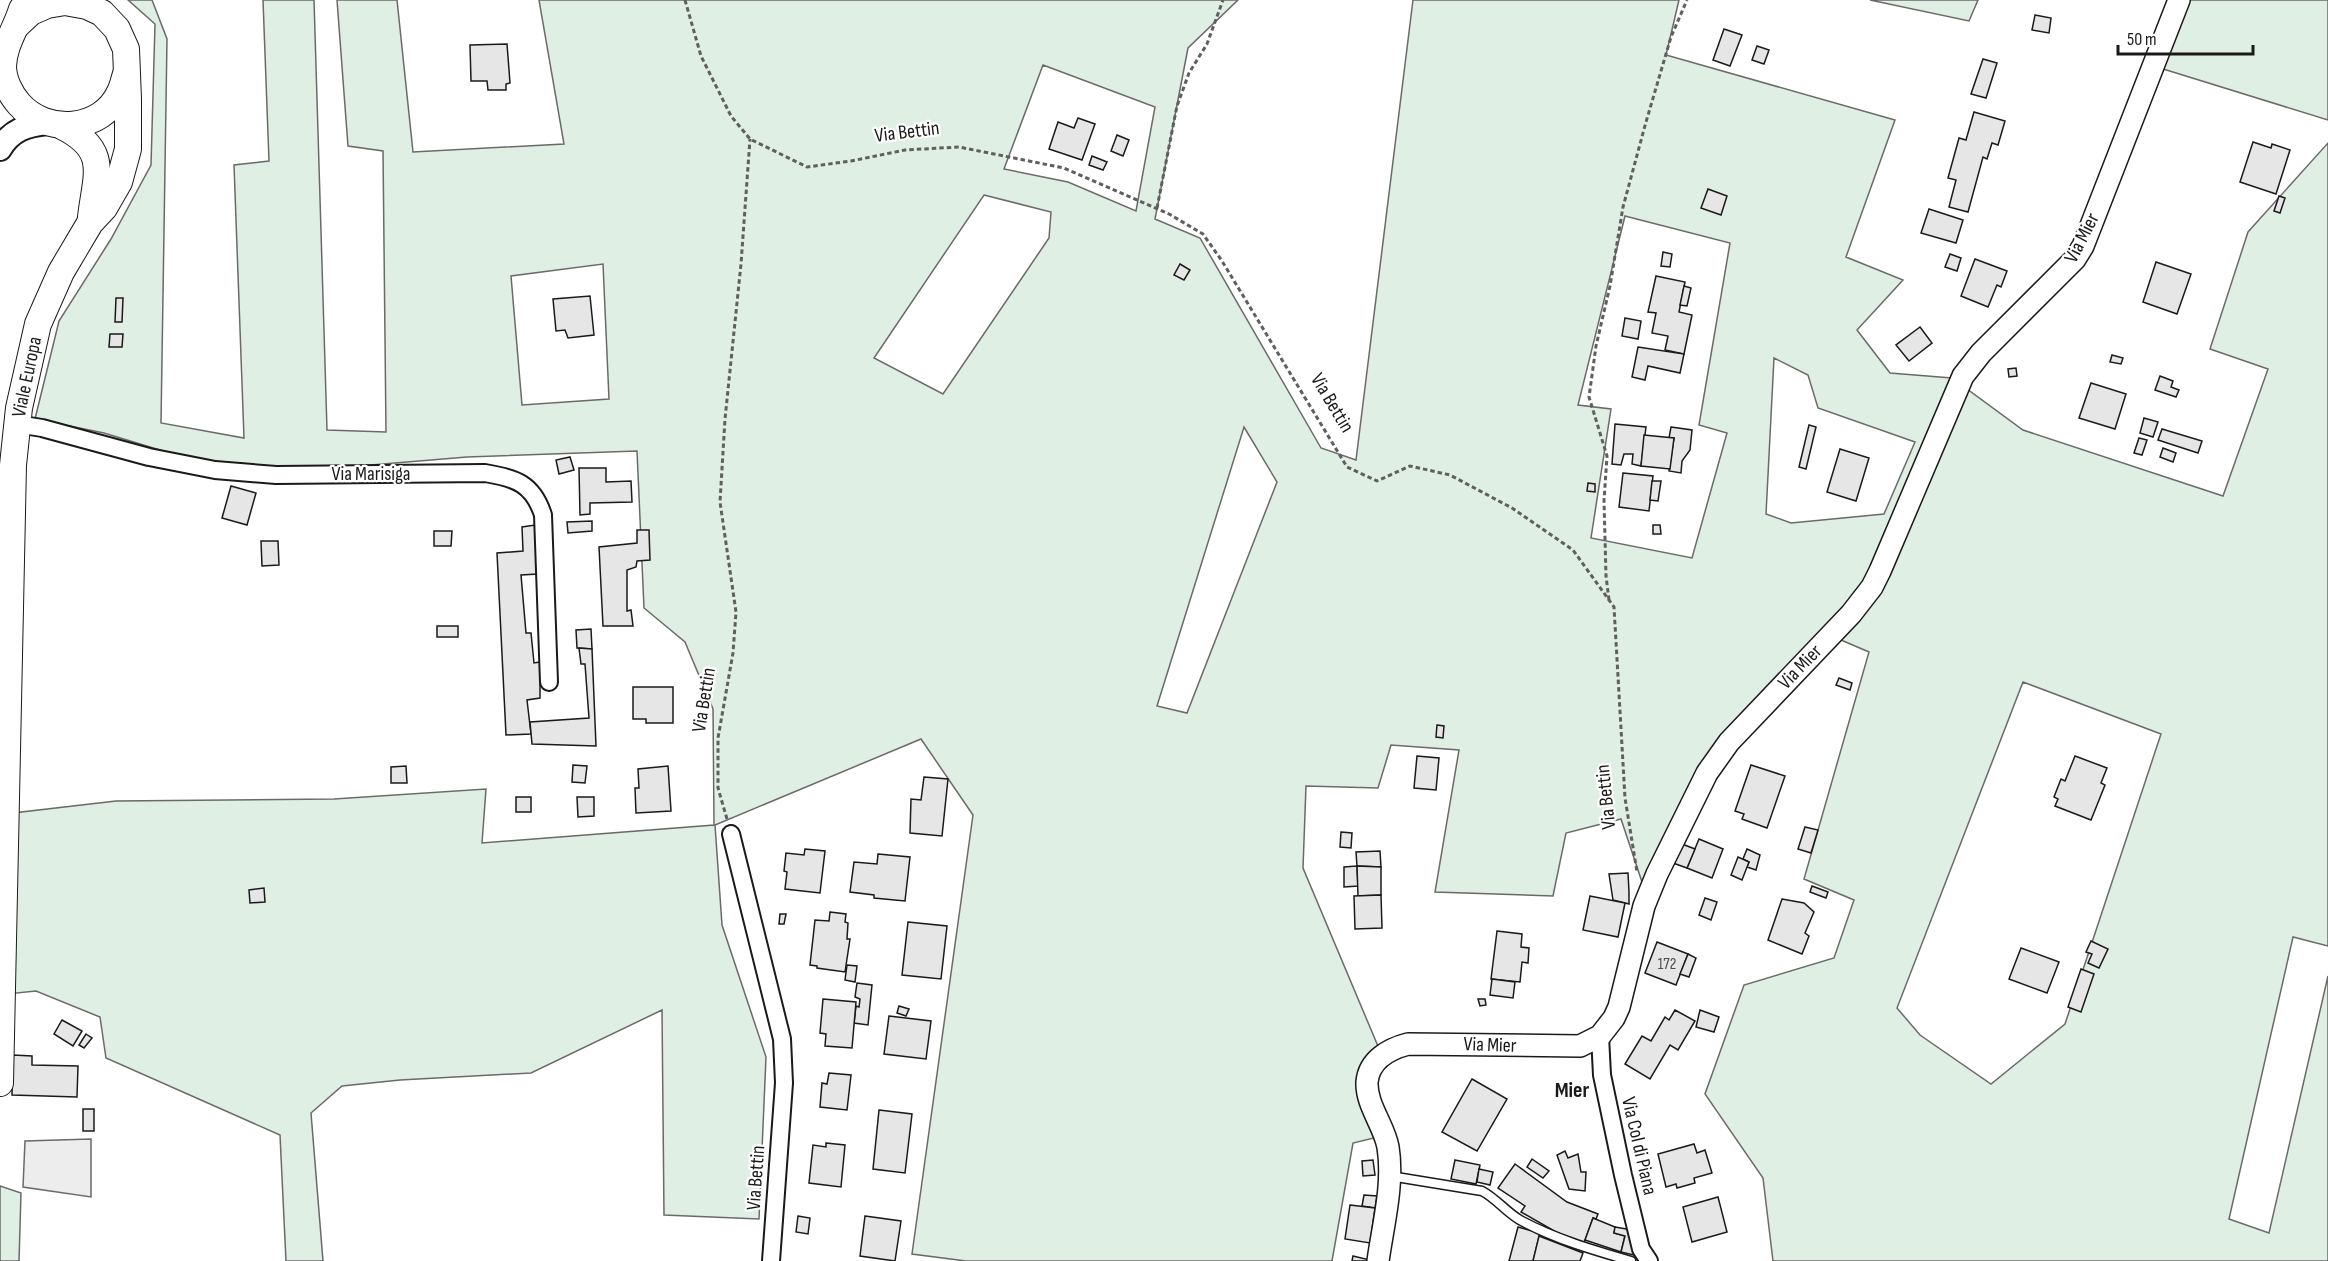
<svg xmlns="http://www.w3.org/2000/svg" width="2328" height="1261" font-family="'Sofia Sans Condensed',sans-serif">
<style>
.green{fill:#e0efe3;stroke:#6a6a6a;stroke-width:1.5;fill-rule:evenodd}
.parking{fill:#ededed;stroke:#6a6a6a;stroke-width:1.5}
.building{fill:#e6e6e6;stroke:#1a1a1a;stroke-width:1.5}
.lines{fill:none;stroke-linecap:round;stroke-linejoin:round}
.service-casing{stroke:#1a1a1a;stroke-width:11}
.minor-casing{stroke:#1a1a1a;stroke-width:20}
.tertiary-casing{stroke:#1a1a1a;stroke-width:24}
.secondary-casing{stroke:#1a1a1a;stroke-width:26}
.primary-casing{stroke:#1a1a1a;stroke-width:28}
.path{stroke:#5f5f5f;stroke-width:3;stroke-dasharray:4.5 3;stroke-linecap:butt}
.service{stroke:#fff;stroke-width:8}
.minor{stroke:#fff;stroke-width:16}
.tertiary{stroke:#fff;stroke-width:21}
.secondary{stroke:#fff;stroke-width:22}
.primary{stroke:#fff;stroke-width:26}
.labels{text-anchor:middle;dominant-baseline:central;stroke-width:4.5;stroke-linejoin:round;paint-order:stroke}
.number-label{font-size:16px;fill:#4d4d4d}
.street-label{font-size:20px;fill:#1a1a1a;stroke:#fff}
.quarter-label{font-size:22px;font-weight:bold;fill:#1a1a1a;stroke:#fff}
</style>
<rect width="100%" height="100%" fill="#fff"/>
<g class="green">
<path d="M 128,0 L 152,0 L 167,39 L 161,423 L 244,438 L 234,165 L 269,161 L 263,0 L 314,0 L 327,430 L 386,432 L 383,151 L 348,146 L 337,0 L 397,0 L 413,152 L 564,144 L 539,0 L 1238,0 L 1188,48 L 1155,219 L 1200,238 L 1321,448 L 1356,460 L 1413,0 L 1679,0 L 1666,55 L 1895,120 L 1846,257 L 1903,280 L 1857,330 L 1890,373 L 1952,378 L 2023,430 L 2223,496 L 2268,369 L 2210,349 L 2248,232 L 2328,143 L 2328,946 L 2293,937 L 2229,1219 L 2269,1233 L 2328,976 L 2328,1261 L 1773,1261 L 1763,1178 L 1705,1094 L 1744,985 L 1834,958 L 1854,900 L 1804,879 L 1869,652 L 1827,634 L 1714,752 L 1644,888 L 1621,819 L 1566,833 L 1553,896 L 1435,892 L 1459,750 L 1391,745 L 1378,788 L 1306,786 L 1303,868 L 1380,1051 L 1365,1073 L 1382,1136 L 1353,1143 L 1332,1261 L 966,1261 L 912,1254 L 973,815 L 921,739 L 715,825 L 722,925 L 766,1057 L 759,1219 L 664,1215 L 662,1010 L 531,1073 L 400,1080 L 342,1086 L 311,1113 L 323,1261 L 286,1261 L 280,1135 L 106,1058 L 100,1017 L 36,991 L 7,994 L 13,813 L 116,801 L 334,799 L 486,789 L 482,843 L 714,825 L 713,709 L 685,642 L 644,608 L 637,451 L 467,457 L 335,468 L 268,468 L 206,464 L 104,433 L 35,419 L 59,321 L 111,239 L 151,165 L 155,24 ZM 1043,65 L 1155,107 L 1136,211 L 1068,182 L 1004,169 ZM 984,195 L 1051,212 L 1049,238 L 943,394 L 874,358 ZM 1625,216 L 1730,243 L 1699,425 L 1727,433 L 1692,558 L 1591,538 L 1611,409 L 1578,405 ZM 603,264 L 609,399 L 522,405 L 511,276 ZM 1774,358 L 1808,375 L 1818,408 L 1915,442 L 1884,514 L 1791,523 L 1766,514 ZM 1244,427 L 1277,482 L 1187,713 L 1157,706 ZM 2023,682 L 2161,734 L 2065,1024 L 1991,1084 L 1920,1035 L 1897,1008 Z"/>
<polygon points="1870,0 1978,0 1969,21"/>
<polygon points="2172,0 2328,0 2328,120 2147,64"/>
<polygon points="0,1186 21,1193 19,1261 0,1261"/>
</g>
<polygon class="parking" points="91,1139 91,1197 23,1187 25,1141"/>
<g class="building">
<polygon points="2035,15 2051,18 2049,33 2032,30"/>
<polygon points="1724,29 1742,35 1730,66 1713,60"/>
<polygon points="507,44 510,83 506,84 506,90 488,90 487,81 471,81 470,45"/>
<polygon points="1757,46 1769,50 1764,64 1752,60"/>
<polygon points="1983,59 1997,63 1986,98 1971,94"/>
<polygon points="1974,112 2005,121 1998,145 1992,143 1987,159 1983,157 1968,212 1949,207 1956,180 1948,178 1959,138 1966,140"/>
<polygon points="1078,118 1095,124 1082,160 1049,149 1058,122 1074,128"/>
<polygon points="1117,135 1129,140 1123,156 1111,151"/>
<polygon points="2253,142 2271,148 2272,144 2290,150 2276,194 2240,182"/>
<polygon points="1092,156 1107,162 1103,170 1089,165"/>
<polygon points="1708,189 1727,196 1721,215 1701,208"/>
<polygon points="2279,196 2285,198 2280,213 2274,211"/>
<polygon points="1929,209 1963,220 1956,243 1921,233"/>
<polygon points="1663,252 1672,254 1670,267 1661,266"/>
<polygon points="1950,254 1961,258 1957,271 1945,267"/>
<polygon points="1975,259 2007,271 2001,287 1997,285 1988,307 1961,296"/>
<polygon points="2156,262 2191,274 2177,314 2143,302"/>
<polygon points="1180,264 1190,270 1184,280 1174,275"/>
<polygon points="1656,276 1685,282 1679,312 1692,315 1684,354 1665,350 1668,336 1652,333 1656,313 1648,312"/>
<polygon points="1684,286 1691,288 1687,306 1680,305"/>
<polygon points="590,296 594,335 568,338 565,330 556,331 553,299"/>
<polygon points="116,298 123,298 122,322 115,322"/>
<polygon points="1625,318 1641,321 1638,339 1622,336"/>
<polygon points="1920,327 1932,343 1909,361 1896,345"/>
<polygon points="110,334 123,334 122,347 109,347"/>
<polygon points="1638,347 1684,354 1680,373 1648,366 1645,380 1632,377"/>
<polygon points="2112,355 2123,358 2121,364 2110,362"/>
<polygon points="2016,368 2017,376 2009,377 2008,369"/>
<polygon points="2160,376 2173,381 2171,387 2179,390 2176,397 2155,390"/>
<polygon points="2091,383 2126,394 2115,429 2079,418"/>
<polygon points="2144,418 2158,422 2153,437 2140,433"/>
<polygon points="1615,424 1646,427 1641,466 1632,464 1633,454 1624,454 1621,465 1612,464"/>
<polygon points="1809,425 1816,427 1806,469 1799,467"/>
<polygon points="1671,427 1692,430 1690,450 1682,461 1681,473 1669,471 1674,438 1669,438"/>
<polygon points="2162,429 2202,441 2198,453 2158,440"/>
<polygon points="1644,435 1674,438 1670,469 1641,466"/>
<polygon points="2139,438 2147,440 2142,455 2134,453"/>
<polygon points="2163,448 2176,453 2173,462 2160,457"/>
<polygon points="1840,449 1869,458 1856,501 1827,492"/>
<polygon points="570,457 574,470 559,474 556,460"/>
<polygon points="579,468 606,468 606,482 631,481 632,502 590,503 590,514 580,515"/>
<polygon points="1623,473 1653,476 1649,511 1619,507"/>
<polygon points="1652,481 1661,481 1658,501 1650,500"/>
<polygon points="1588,483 1595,484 1595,492 1587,491"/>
<polygon points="231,486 256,493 247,525 222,518"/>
<polygon points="592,521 592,531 568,533 567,522"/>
<polygon points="535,525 538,574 521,575 526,633 531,633 534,663 540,662 540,698 527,700 531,734 506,735 497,553 523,551 522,527"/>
<polygon points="1653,525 1660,525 1661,534 1653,534"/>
<polygon points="637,530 649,530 650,560 637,561 636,567 627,570 627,611 631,610 633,626 603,626 599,547 637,543"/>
<polygon points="434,531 452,531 451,546 434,546"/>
<polygon points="261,541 278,541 279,565 262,566"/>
<rect x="437" y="626" width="21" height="11"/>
<polygon points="591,629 592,649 577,648 576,630"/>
<polygon points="579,648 592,649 596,746 532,744 530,722 589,718 585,664 581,664"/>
<polygon points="1839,678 1852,683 1850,690 1836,685"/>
<polygon points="633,687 673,687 673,723 646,723 646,719 633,719"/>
<polygon points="1437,725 1444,726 1443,738 1436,737"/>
<polygon points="1417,756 1439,758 1436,790 1414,788"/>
<polygon points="2075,756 2107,768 2101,783 2105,785 2091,820 2055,806 2058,799 2054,797 2061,779 2065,781"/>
<polygon points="573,765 587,766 585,783 572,782"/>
<polygon points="1751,765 1785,776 1767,828 1742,819 1744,814 1735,811"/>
<polygon points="406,766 407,783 391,783 391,767"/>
<polygon points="668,766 671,811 636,813 635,788 639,788 638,769"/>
<polygon points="924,777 948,779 942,836 910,833 911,799 921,800"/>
<rect x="516" y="797" width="15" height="15"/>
<polygon points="577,797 594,797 594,816 578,817"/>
<polygon points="1805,827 1818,830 1811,853 1798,849"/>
<polygon points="1341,832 1352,833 1351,848 1340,847"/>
<polygon points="1699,839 1723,849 1712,878 1687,868"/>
<polygon points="1682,844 1695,849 1687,868 1673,863"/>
<polygon points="805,849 825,851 820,893 785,889 787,872 784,871 786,853 804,855"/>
<polygon points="1747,849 1760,855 1756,870 1747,867 1749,862 1743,859"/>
<polygon points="1380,851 1381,867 1357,866 1356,852"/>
<polygon points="878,854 910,857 905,901 874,898 874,895 850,892 854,862 877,864"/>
<polygon points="1738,857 1749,862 1742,880 1731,875"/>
<polygon points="1357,866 1358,886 1344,887 1344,867"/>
<polygon points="1357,866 1381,867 1381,895 1358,896"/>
<polygon points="1628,873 1629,892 1629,904 1613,900 1609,874"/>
<polygon points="1812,886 1828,892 1826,898 1810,892"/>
<polygon points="264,888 265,902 250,903 249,890"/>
<polygon points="1381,895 1382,928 1355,929 1354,896"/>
<polygon points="1590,896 1625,903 1618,937 1583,930"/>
<polygon points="1705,898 1717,902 1711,920 1699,915"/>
<polygon points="1782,899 1804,903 1814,912 1805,933 1809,936 1802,954 1768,940"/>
<polygon points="830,912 846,914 845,922 848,923 847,939 850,939 845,972 817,968 817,966 810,965 815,920 829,921"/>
<polygon points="780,914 786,914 784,924 779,924"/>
<polygon points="908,922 947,926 941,979 902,975"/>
<polygon points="1497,931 1522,934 1521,947 1529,948 1528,963 1522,962 1520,982 1491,979"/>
<polygon points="2091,941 2108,949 2099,968 2088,963 2092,954 2086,952"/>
<polygon points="1657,942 1688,954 1676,985 1645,973"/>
<polygon points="2021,948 2059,962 2047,993 2009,979"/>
<polygon points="1688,954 1696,958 1689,977 1680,974"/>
<polygon points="847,965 857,966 855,982 845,980"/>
<polygon points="2081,969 2094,974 2081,1012 2068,1007"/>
<polygon points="1492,979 1515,982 1513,998 1490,995"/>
<polygon points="857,983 872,985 868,1025 854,1023 856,1006 859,1007 860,999 855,997"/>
<polygon points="823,999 856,1002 852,1048 825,1046 826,1034 820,1033"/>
<polygon points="1478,999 1485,999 1486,1005 1480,1006"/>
<polygon points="899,1006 909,1009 906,1016 897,1013"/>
<polygon points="1675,1010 1695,1021 1678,1050 1670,1045 1650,1079 1625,1064 1642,1036 1651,1041 1665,1017 1669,1020"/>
<polygon points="1700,1010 1719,1017 1714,1032 1696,1027"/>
<polygon points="889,1016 931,1021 926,1059 884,1054"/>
<polygon points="62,1020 82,1031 73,1046 54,1034"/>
<polygon points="86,1034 92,1038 84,1048 79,1045"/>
<polygon points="13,1055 32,1056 32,1065 78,1066 77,1097 12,1095"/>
<polygon points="829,1073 851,1075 847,1110 820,1107 822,1083 827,1084"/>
<polygon points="1472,1079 1507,1099 1477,1151 1442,1132"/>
<rect x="83" y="1109" width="11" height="22"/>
<polygon points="879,1110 912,1114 905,1173 873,1169"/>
<polygon points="826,1143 845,1145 841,1187 809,1183 813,1145 826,1147"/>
<polygon points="1694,1144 1697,1153 1705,1150 1712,1173 1694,1178 1695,1183 1677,1188 1676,1184 1666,1187 1658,1154"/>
<polygon points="1565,1151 1568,1158 1578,1154 1581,1172 1586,1172 1585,1191 1569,1189 1557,1155"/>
<polygon points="1532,1159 1549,1171 1543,1178 1527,1167"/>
<polygon points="1373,1160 1375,1175 1363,1176 1362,1161"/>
<polygon points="1455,1160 1480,1165 1476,1184 1451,1179"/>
<polygon points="1515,1164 1567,1202 1598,1214 1596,1219 1593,1218 1584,1243 1556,1232 1521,1212 1525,1206 1498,1188"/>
<polygon points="1479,1169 1493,1172 1490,1185 1477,1182"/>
<polygon points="1364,1195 1377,1196 1375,1208 1362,1206"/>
<polygon points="1718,1197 1727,1232 1692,1242 1683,1207"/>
<polygon points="1350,1205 1375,1208 1370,1243 1345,1239"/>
<polygon points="798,1216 810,1218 808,1234 796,1232"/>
<polygon points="865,1216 901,1221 895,1261 860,1256"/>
<polygon points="1593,1218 1615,1227 1614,1233 1625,1236 1621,1252 1585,1240"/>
<polygon points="1518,1227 1540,1233 1533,1261 1509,1261"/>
<polygon points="1615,1227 1632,1230 1638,1256 1621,1252 1625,1236 1614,1233"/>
<polygon points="1539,1236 1583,1253 1580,1261 1533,1261"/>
<polygon points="1353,1256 1370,1260 1370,1261 1352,1261"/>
</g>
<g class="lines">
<g class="service-casing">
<path id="service" d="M 1390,1176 L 1482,1191 C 1497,1199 1506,1212 1520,1220 C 1555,1239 1593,1250 1631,1261"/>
</g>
<g class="minor-casing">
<g id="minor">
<path d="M 17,424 L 42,428 L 149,457 L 215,470 L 276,475 L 485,473 C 516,478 533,484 543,515 L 549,682"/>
<polyline points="731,834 782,1039 784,1083 771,1261"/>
<polyline points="1600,1036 1602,1075 1623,1175 1641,1249 1649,1261"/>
</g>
</g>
<g class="tertiary-casing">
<path id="tertiary" d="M 1378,1261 C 1383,1225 1394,1184 1388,1147 C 1384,1125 1366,1105 1367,1082 C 1369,1060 1389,1049 1408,1044 L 1580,1046 L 1600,1036 L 1614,1018 L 1619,1007 L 1644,906 L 1657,874 L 1707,773 L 1729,742 L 1851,614 L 1872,587 L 1880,571 L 1963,376 L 1981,353 L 2075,259 L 2083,246 L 2179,0"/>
</g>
<g class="secondary-casing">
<path id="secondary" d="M 0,149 C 11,130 27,125 47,123"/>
</g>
<g class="primary-casing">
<g id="primary">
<path d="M 22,9 C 16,29 4,44 3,66 C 3,79 10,94 19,104 C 46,135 102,132 120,92 C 123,86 124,80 126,74"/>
<path d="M 62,126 C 110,150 96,174 91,217"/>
<polyline points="0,1083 13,465 19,408 38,324 61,272 90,223 104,208 119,182 128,149 128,99 126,49 117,29 102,13 87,6 65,2 47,5 31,12 17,25"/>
</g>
</g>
<g class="path">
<polyline points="685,0 701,56 731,116 750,139 807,167 851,161 905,150 959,147 1064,168 1169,214 1203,234 1222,261 1347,467 1377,481 1410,466 1450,475 1512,508 1573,550 1614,607 1625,798 1637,872"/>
<polyline points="1157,208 1177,106 1189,73 1207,44 1223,0"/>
<polyline points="1609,600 1606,576 1604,501 1607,456 1589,397 1596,346 1610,286 1623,207 1646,122 1671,37 1687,0"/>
<polyline points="727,819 718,788 718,738 733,653 736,612 720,502 725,419 741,264 750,139"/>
</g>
<use href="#service" class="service"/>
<use href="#minor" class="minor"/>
<use href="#tertiary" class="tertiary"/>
<use href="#secondary" class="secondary"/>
<use href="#primary" class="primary"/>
</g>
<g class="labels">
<g class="number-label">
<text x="1667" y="964">172</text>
</g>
<g class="street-label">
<text transform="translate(907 132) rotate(-7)">Via Bettin</text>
<text transform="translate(2082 238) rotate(-63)">Via Mier</text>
<text transform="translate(27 377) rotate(-78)">Viale Europa</text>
<text transform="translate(1332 403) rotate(59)">Via Bettin</text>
<text x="371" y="474">Via Marisiga</text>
<text transform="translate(1800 667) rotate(-46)">Via Mier</text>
<text transform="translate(704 700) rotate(-81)">Via Bettin</text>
<text transform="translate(1606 797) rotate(-96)">Via Bettin</text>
<text transform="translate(1490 1045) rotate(2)">Via Mier</text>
<text transform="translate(1639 1146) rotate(77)">Via Col di Piana</text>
<text transform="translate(756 1178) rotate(-86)">Via Bettin</text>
</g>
<g class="quarter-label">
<text x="1572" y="1090">Mier</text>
</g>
</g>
<path d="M2118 45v9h135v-9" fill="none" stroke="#1a1a1a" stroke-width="3"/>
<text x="2127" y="45" font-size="18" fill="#1a1a1a" stroke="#ffffff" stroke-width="4.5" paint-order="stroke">50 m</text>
</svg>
